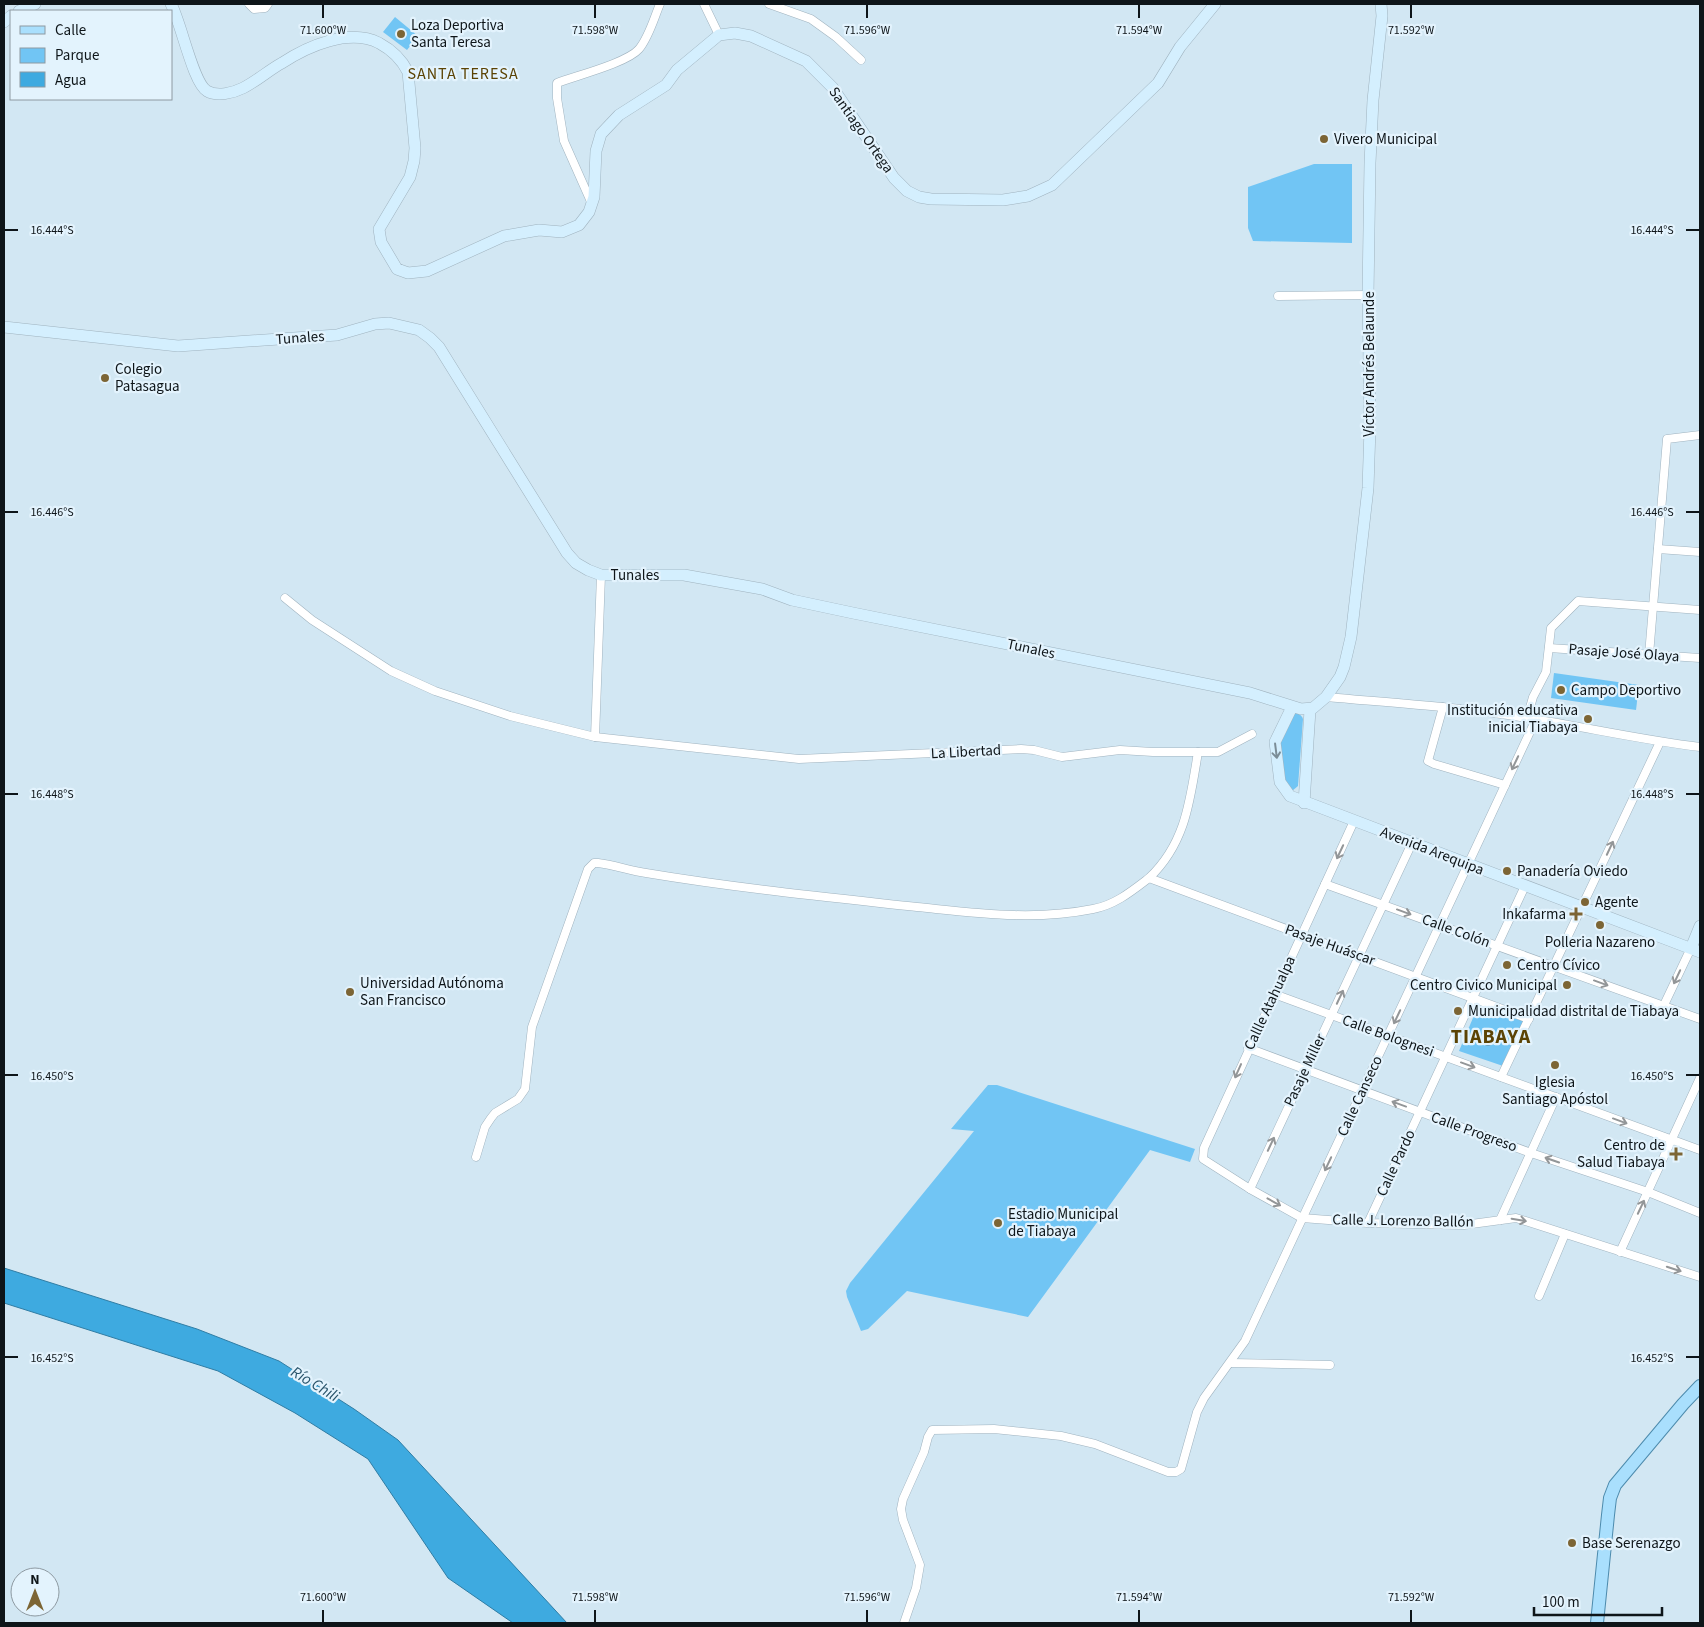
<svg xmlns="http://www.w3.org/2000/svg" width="1704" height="1627" font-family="'Source Sans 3',sans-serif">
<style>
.green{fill:#71c5f4}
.water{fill:#3eaae0;stroke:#307da4}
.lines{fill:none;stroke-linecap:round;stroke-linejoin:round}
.street-casing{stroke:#a0b3bf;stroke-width:9}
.secondary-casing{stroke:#a0b3bf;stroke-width:12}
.primary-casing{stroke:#4d8bad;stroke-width:14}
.street{stroke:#fff;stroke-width:8}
.secondary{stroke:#d4effe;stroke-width:11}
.primary{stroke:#a9dffd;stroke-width:12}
.oneway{stroke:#7b8d97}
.oneway2{stroke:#939698}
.ticks{fill:none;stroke:#0e1519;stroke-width:2}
.poi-dot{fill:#7c6535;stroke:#e3f3fd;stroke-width:2}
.labels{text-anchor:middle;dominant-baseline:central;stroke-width:4.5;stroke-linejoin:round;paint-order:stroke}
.poi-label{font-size:15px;fill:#0e1519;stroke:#e3f3fd;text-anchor:start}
.street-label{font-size:15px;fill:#0e1519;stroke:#e3f3fd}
.neighbourhood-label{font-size:16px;letter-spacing:1px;fill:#5b4304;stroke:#e3f3fd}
.water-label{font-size:16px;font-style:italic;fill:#29546b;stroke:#e3f3fd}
.district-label{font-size:20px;font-weight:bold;letter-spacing:1px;fill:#5b4304;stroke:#e3f3fd}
.ticks-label{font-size:12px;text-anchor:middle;fill:#0e1519;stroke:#e3f3fd;stroke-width:4.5;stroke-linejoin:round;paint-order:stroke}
</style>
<rect width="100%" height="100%" fill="#d2e7f3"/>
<g class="green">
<polygon points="395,17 418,36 407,50 383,32"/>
<polygon points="1314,164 1352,164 1352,243 1253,241 1248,228 1248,187"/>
<polygon points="1554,673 1639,685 1636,710 1551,698"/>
<path d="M 1292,713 C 1298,713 1301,714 1303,719 L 1298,786 L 1292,791 L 1285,786 L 1278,747 Z"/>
<polygon points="1478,1006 1526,1022 1506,1067 1459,1051"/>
<polygon points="988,1085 997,1085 1195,1149 1190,1162 1150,1150 1028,1317 907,1291 868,1329 861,1331 847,1297 846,1291 850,1283 974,1131 951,1129"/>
</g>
<g class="water">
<circle cx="1488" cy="1040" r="5.5"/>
<polygon points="4,1268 197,1329 279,1361 354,1409 398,1440 567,1623 513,1623 448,1578 368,1459 295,1413 218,1371 4,1303"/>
</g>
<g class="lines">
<g class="street-casing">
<g id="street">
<polyline points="249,4 254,9 265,8 268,4"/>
<polyline points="704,4 719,35"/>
<polyline points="769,4 811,19 836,37 861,60"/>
<path d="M 592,204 L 564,141 L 557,98 L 557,83 C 575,76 627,63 639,49 C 649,37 654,18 660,4"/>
<polyline points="1278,296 1368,295"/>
<polyline points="1658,549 1700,552"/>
<path d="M 285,598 L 312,620 L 391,671 L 435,691 L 510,716 L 595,737 L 799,759 L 1021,749 L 1034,750 L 1062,757 L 1120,750 L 1153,752 L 1198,752 C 1190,800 1186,843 1149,878"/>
<polyline points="1549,648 1700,658"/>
<polyline points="1649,655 1667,439 1700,435"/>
<path d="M 1326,697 C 1393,703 1460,707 1527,718 C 1585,727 1642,740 1700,747"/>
<polyline points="1443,707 1428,761 1434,764 1505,785"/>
<polyline points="1527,718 1533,697 1546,672 1551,628 1578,601 1700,610"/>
<polyline points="595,737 601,575"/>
<polyline points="1198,752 1218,752 1252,734"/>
<polyline points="1354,821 1204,1148 1203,1159 1250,1189 1302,1218 1368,1223 1464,1225 1516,1218 1700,1277"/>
<polyline points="1325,884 1700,1019"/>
<polyline points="1274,994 1700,1150"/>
<polyline points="1664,1005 1691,948"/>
<polyline points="1248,1048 1531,1153 1648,1192 1700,1213"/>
<polyline points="1501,1077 1660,742"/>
<path d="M 476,1157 L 485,1127 L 491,1118 L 495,1113 L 518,1099 L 525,1089 L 532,1027 L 588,869 L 594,863 L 598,863 C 615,865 630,871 646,873 C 736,888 826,897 917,907 C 977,913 1033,921 1093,909 C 1115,905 1132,891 1149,878 L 1529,1019"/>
<polyline points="1250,1189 1412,843"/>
<polyline points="1500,1220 1556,1097"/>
<polyline points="1368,1223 1525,886"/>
<polyline points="1620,1252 1700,1078"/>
<polyline points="1539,1296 1565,1234"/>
<polyline points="1231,1363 1330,1365"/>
<polyline points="904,1623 916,1588 920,1565 903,1520 901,1509 903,1499 924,1452 928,1437 932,1430 994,1429 1061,1436 1095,1444 1168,1472 1176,1472 1181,1469 1197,1412 1204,1398 1245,1341 1536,719"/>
</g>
</g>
<g class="secondary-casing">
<g id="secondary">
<path d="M 171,4 C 181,22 193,83 207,91 C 217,97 233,93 243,88 C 257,81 269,70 282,63 C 308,46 349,28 379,43 C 392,50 401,58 408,72 L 415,148 L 414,161 L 410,177 L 379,229 L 381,242 L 397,269 L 408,273 L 427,271 L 504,236 L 539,230 L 562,232 L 579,225 L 589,212 L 594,197 L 596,151 L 601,134 L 619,115 L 666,85 L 677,70 L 719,35 L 735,33 L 751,36 L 806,61 L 833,88 L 894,178 L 907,191 L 919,197 L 931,199 L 1003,200 L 1028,196 L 1052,185 L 1158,83 L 1180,47 L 1215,4"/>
<polyline points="19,11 35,4"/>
<polyline points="4,22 11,16"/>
<polyline points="4,327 178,346 337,335 375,324 389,323 419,330 430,338 439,347 567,553 576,563 588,570 601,575 684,575 762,589 792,600 853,613 1250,693 1301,709 1313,708 1326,697 1340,677 1344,667 1351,637 1368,488 1370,428 1368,295 1370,163 1373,100 1382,16 1381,4"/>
<polyline points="1292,707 1275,742 1280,782 1290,796 1700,952"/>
<polyline points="1304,803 1310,710"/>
<polyline points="1691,948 1700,926"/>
</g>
</g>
<g class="primary-casing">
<polyline id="primary" points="1597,1623 1608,1515 1610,1498 1615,1485 1683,1404 1700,1386"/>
</g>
<use href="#street" class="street"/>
<use href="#secondary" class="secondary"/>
<use href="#primary" class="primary"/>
</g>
<defs><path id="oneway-shaft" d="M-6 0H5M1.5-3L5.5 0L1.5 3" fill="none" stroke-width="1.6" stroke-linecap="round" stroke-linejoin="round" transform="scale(1.25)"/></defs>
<use class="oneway" href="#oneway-shaft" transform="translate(1276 751) rotate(83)"/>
<g class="oneway2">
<use href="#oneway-shaft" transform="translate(1515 763) rotate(115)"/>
<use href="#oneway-shaft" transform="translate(1610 848) rotate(-65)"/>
<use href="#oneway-shaft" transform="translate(1340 852) rotate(115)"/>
<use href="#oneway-shaft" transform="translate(1404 912) rotate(20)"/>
<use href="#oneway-shaft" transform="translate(1677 977) rotate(115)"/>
<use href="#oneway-shaft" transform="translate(1601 983) rotate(20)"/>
<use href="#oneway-shaft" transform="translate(1340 997) rotate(-65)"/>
<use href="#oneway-shaft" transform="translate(1397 1017) rotate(115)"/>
<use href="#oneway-shaft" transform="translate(1468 1065) rotate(20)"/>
<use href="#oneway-shaft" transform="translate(1238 1071) rotate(114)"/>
<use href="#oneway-shaft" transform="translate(1399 1104) rotate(-160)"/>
<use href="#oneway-shaft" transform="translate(1620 1121) rotate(20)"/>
<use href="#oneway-shaft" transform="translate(1271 1144) rotate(-65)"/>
<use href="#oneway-shaft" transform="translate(1552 1160) rotate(-161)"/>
<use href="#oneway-shaft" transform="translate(1328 1164) rotate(115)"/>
<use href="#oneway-shaft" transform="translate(1274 1202) rotate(29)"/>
<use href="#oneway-shaft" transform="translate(1641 1207) rotate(-65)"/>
<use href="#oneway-shaft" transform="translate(1519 1220) rotate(10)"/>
<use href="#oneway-shaft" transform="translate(1674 1269) rotate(18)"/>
</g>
<path class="ticks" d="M 323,5 L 323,18M 595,5 L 595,18M 867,5 L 867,18M 1139,5 L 1139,18M 1411,5 L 1411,18M 5,230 L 18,230M 1686,230 L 1699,230M 5,512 L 18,512M 1686,512 L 1699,512M 5,794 L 18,794M 1686,794 L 1699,794M 5,1075 L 18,1075M 1686,1075 L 1699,1075M 5,1357 L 18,1357M 1686,1357 L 1699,1357M 323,1610 L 323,1622M 595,1610 L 595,1622M 867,1610 L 867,1622M 1139,1610 L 1139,1622M 1411,1610 L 1411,1622"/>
<g class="poi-dot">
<circle cx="401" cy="34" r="5"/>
<circle cx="1324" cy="139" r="5"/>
<circle cx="105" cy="378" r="5"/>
<circle cx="1561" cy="690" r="5"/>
<circle cx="1588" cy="719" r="5"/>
<circle cx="1507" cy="871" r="5"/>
<circle cx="1585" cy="902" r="5"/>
<path d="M1573.5 906.5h5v5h5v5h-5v5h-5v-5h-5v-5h5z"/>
<circle cx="1600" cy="925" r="5"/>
<circle cx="1507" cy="965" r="5"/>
<circle cx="1567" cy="985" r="5"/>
<circle cx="350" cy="992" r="5"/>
<circle cx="1458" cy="1011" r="5"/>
<circle cx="1555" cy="1065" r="5"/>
<path d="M1673.5 1146.5h5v5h5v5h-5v5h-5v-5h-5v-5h5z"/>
<circle cx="998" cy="1223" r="5"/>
<circle cx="1572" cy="1543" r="5"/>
</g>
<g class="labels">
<g class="poi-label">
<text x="411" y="25">Loza Deportiva<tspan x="411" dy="17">Santa Teresa</tspan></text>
<text x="1334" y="139">Vivero Municipal</text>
<text x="115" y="369">Colegio<tspan x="115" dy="17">Patasagua</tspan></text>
<text x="1571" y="690">Campo Deportivo</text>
<text x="1578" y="710" text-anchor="end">Institución educativa<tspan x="1578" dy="17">inicial Tiabaya</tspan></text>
<text x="1517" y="871">Panadería Oviedo</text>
<text x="1595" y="902">Agente</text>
<text x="1566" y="914" text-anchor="end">Inkafarma</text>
<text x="1600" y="942" text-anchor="middle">Polleria Nazareno</text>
<text x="1517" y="965">Centro Cívico</text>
<text x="360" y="983">Universidad Autónoma<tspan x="360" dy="17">San Francisco</tspan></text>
<text x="1557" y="985" text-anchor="end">Centro Civico Municipal</text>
<text x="1468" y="1011">Municipalidad distrital de Tiabaya</text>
<text x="1555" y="1082" text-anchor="middle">Iglesia<tspan x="1555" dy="17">Santiago Apóstol</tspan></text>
<text x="1665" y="1145" text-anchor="end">Centro de<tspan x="1665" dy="17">Salud Tiabaya</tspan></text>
<text x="1008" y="1214">Estadio Municipal<tspan x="1008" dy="17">de Tiabaya</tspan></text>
<text x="1582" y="1543">Base Serenazgo</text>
</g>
<g class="street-label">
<text transform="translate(861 130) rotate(55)">Santiago Ortega</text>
<text transform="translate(300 338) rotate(-4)">Tunales</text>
<text transform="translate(1369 364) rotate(-90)">Víctor Andrés Belaunde</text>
<text x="635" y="575">Tunales</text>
<text transform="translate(1031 649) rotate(12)">Tunales</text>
<text transform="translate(1624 653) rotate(4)">Pasaje José Olaya</text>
<text transform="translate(966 752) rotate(-3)">La Libertad</text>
<text transform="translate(1432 851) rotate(21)">Avenida Arequipa</text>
<text transform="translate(1456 931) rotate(20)">Calle Colón</text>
<text transform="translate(1330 945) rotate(20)">Pasaje Huáscar</text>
<text transform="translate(1270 1003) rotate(-65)">Callle Atahualpa</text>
<text transform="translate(1388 1036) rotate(20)">Calle Bolognesi</text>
<text transform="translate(1305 1070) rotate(-65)">Pasaje Miller</text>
<text transform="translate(1360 1096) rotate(-65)">Calle Canseco</text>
<text transform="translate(1474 1132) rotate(20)">Calle Progreso</text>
<text transform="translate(1396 1163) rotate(-65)">Calle Pardo</text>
<text transform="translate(1403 1221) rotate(1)">Calle J. Lorenzo Ballón</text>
</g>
<g class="neighbourhood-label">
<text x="463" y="74">SANTA TERESA</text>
</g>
<g class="water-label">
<text transform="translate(315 1384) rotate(31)">Río Chili</text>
</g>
<g class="district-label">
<text x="1491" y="1037">TIABAYA</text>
</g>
</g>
<g class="ticks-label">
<text x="323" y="34">71.600°W</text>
<text x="595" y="34">71.598°W</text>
<text x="867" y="34">71.596°W</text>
<text x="1139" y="34">71.594°W</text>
<text x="1411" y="34">71.592°W</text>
<text x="52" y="234">16.444°S</text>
<text x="1652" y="234">16.444°S</text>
<text x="52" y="516">16.446°S</text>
<text x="1652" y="516">16.446°S</text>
<text x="52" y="798">16.448°S</text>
<text x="1652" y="798">16.448°S</text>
<text x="52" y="1080">16.450°S</text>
<text x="1652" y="1080">16.450°S</text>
<text x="52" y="1362">16.452°S</text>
<text x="1652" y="1362">16.452°S</text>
<text x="323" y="1601">71.600°W</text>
<text x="595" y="1601">71.598°W</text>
<text x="867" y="1601">71.596°W</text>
<text x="1139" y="1601">71.594°W</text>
<text x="1411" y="1601">71.592°W</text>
</g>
<rect width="1704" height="1627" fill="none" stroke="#0e1519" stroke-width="10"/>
<rect x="10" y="10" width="162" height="90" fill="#e3f3fd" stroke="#8e9aa2"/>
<rect x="20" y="26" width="25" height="8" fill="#a9dffd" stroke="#8e9aa2"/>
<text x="55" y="35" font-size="15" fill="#0e1519">Calle</text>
<rect x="20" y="48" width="25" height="15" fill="#71c5f4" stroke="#8e9aa2"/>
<text x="55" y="60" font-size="15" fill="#0e1519">Parque</text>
<rect x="20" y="72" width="25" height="15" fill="#3eaae0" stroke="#8e9aa2"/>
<text x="55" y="85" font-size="15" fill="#0e1519">Agua</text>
<g transform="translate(35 1592)"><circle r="24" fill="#e3f3fd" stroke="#8e9aa2"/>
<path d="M0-4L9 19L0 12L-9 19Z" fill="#7c6535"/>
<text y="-8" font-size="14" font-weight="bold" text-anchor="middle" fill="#0e1519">N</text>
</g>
<path d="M1534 1607v8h128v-8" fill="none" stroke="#0e1519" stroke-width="2.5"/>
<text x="1542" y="1607" font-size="15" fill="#0e1519" stroke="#e3f3fd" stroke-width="4" paint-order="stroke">100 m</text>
</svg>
